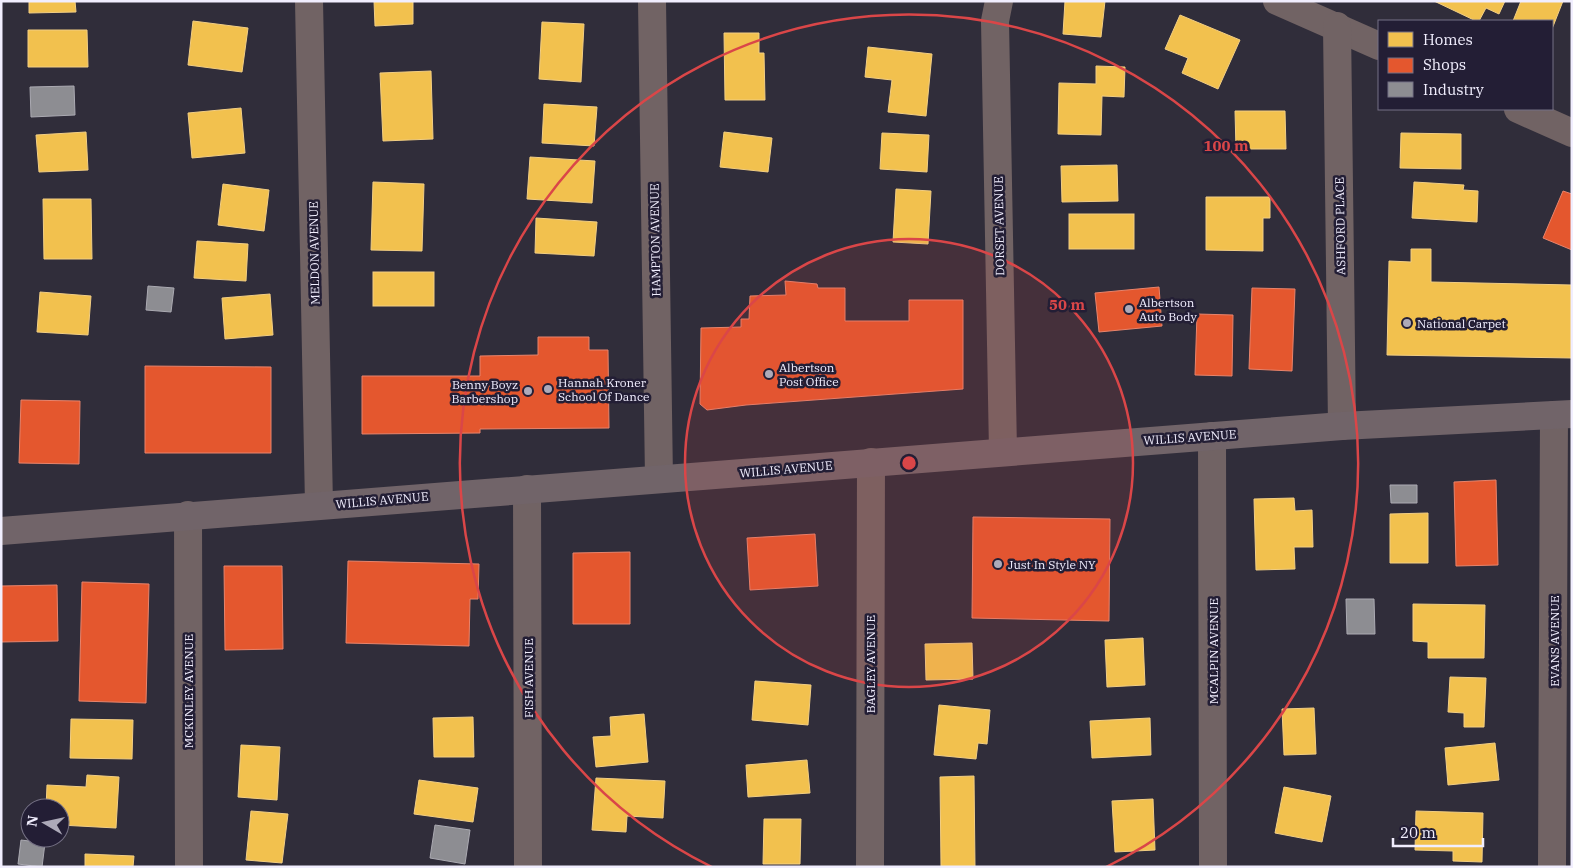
<svg xmlns="http://www.w3.org/2000/svg" width="1573" height="868" font-family="'IBM Plex Serif',serif">
<style>
.homes{fill:#f2c14e;stroke:#f2ce83}
.shops{fill:#e4572e;stroke:#e8846c}
.industry{fill:#8d8d92;stroke:#abaab2}
.lines{fill:none;stroke-linecap:round;stroke-linejoin:round}
.minor{stroke:#716364;stroke-width:28}
.major{stroke:#716469;stroke-width:28}
.ring{fill:none;stroke:#da4648;stroke-width:2.5}
.poi-dot{fill:#adaab9;stroke:#231e35;stroke-width:2}
.labels{text-anchor:middle;dominant-baseline:central;stroke-width:5;stroke-linejoin:round;paint-order:stroke}
.street-label{font-size:12px;fill:#f1eefe;stroke:#231e35}
.poi-label{font-size:12px;fill:#f1eefe;stroke:#231e35;text-anchor:start}
.centre{fill:#da4648;stroke:#231e35;stroke-width:2.5}
.ring-label{font-size:15px;text-anchor:middle;font-weight:bold;fill:#da4648;stroke:#231e35;stroke-width:5;stroke-linejoin:round;paint-order:stroke}
</style>
<rect width="100%" height="100%" fill="#302d3a"/>
<g class="homes">
<polygon points="29,1 75,1 76,12 29,13"/>
<polygon points="374,1 413,1 413,24 375,26"/>
<polygon points="1065,1 1105,1 1101,37 1063,34"/>
<polygon points="1434,1 1505,1 1499,14 1486,8 1479,21 1476,21"/>
<polygon points="1521,1 1563,1 1552,29 1552,21 1513,21"/>
<polygon points="1180,15 1240,40 1218,89 1182,73 1188,58 1165,49"/>
<polygon points="193,21 248,28 242,72 188,65"/>
<polygon points="542,22 584,24 581,82 539,79"/>
<polygon points="28,30 87,30 88,67 28,67"/>
<polygon points="724,33 759,33 759,53 764,53 765,100 725,100"/>
<polygon points="868,47 932,54 926,116 888,112 892,80 865,77"/>
<polygon points="1096,66 1125,67 1124,97 1102,96 1101,135 1058,134 1059,83 1096,84"/>
<polygon points="431,71 433,139 383,141 380,73"/>
<polygon points="544,104 597,107 594,146 542,143"/>
<polygon points="241,108 245,153 192,158 188,113"/>
<polygon points="1235,111 1285,111 1286,149 1236,149"/>
<polygon points="86,132 88,170 39,172 36,135"/>
<polygon points="724,132 772,138 768,172 720,167"/>
<polygon points="882,133 929,135 927,172 880,169"/>
<polygon points="1401,133 1461,134 1461,169 1400,168"/>
<polygon points="530,157 595,161 592,203 527,199"/>
<polygon points="1117,165 1118,201 1062,202 1061,166"/>
<polygon points="373,182 424,184 422,251 371,250"/>
<polygon points="1414,182 1464,185 1463,190 1478,191 1477,222 1412,218"/>
<polygon points="223,184 269,190 264,231 218,225"/>
<polygon points="896,189 931,191 928,244 893,242"/>
<polygon points="1206,197 1270,197 1270,218 1263,218 1263,251 1206,250"/>
<polygon points="43,199 91,199 92,259 44,259"/>
<rect x="1069" y="214" width="65" height="35"/>
<polygon points="536,218 597,222 594,256 535,253"/>
<polygon points="197,241 248,244 246,281 194,278"/>
<polygon points="1411,249 1431,249 1431,282 1572,285 1572,358 1387,355 1389,261 1411,262"/>
<rect x="373" y="272" width="61" height="34"/>
<polygon points="40,292 91,296 88,335 37,332"/>
<polygon points="270,294 273,335 225,339 222,298"/>
<polygon points="1294,498 1295,511 1312,510 1313,547 1294,547 1295,569 1256,570 1254,499"/>
<polygon points="1428,513 1428,563 1390,563 1390,514"/>
<polygon points="1413,604 1485,605 1484,658 1428,658 1428,642 1413,641"/>
<polygon points="1143,638 1145,685 1107,687 1105,640"/>
<polygon points="972,643 973,679 926,680 925,644"/>
<polygon points="1450,677 1486,678 1484,727 1464,727 1464,713 1448,712"/>
<polygon points="755,681 811,685 808,725 752,720"/>
<polygon points="939,705 990,710 987,744 978,743 976,759 934,755"/>
<polygon points="1314,708 1316,754 1284,755 1282,709"/>
<polygon points="644,714 648,762 596,767 593,737 611,736 610,717"/>
<polygon points="473,717 474,757 434,757 433,718"/>
<polygon points="1150,718 1151,755 1092,758 1090,721"/>
<polygon points="71,719 133,720 132,759 70,758"/>
<polygon points="1495,743 1499,780 1448,785 1445,748"/>
<polygon points="241,745 280,747 277,800 238,797"/>
<polygon points="807,760 810,793 748,797 746,765"/>
<polygon points="87,775 119,777 116,828 60,825 60,808 46,808 47,785 86,787"/>
<polygon points="974,776 975,867 941,867 940,777"/>
<polygon points="596,778 665,781 663,818 627,816 626,832 592,830"/>
<polygon points="419,780 478,788 473,822 414,814"/>
<polygon points="1284,787 1331,796 1322,842 1275,833"/>
<polygon points="1153,799 1155,850 1115,852 1112,801"/>
<polygon points="251,811 288,814 282,863 246,860"/>
<polygon points="1416,811 1483,813 1482,862 1453,861 1453,851 1415,850"/>
<polygon points="764,819 801,819 800,864 763,864"/>
<polygon points="85,854 134,856 133,867 85,867"/>
</g>
<g class="shops">
<polygon points="1563,191 1572,194 1572,250 1543,238"/>
<polygon points="785,281 817,284 818,288 845,288 845,321 909,321 909,300 963,300 963,389 746,405 707,410 700,404 701,328 741,327 741,319 749,319 750,296 786,295"/>
<polygon points="1159,287 1162,326 1099,332 1095,293"/>
<polygon points="1252,288 1295,289 1292,371 1249,369"/>
<polygon points="1197,314 1233,315 1232,376 1195,375"/>
<polygon points="538,337 589,337 589,350 608,350 609,428 480,429 480,433 362,434 362,376 480,376 480,356 538,355"/>
<polygon points="145,366 271,367 271,453 145,453"/>
<polygon points="21,400 80,401 79,464 19,463"/>
<polygon points="1496,480 1498,565 1456,566 1454,482"/>
<polygon points="973,517 1110,519 1109,621 972,618"/>
<polygon points="815,534 818,586 750,590 747,538"/>
<polygon points="630,552 630,624 573,624 573,553"/>
<polygon points="348,561 479,564 478,599 470,599 469,646 346,643"/>
<polygon points="224,566 282,566 283,649 225,650"/>
<polygon points="82,582 149,584 146,703 79,701"/>
<polygon points="57,585 58,641 1,642 1,586"/>
</g>
<g class="industry">
<polygon points="74,86 75,115 31,117 30,87"/>
<polygon points="148,286 174,288 171,312 146,310"/>
<polygon points="1390,485 1417,485 1417,503 1391,503"/>
<polygon points="1346,599 1374,599 1375,634 1347,634"/>
<polygon points="435,825 470,830 465,864 430,858"/>
<polygon points="21,840 45,843 42,867 18,864"/>
</g>
<g class="lines">
<g class="minor">
<polyline points="309,1 319,505"/>
<polyline points="652,1 659,479"/>
<polyline points="999,1 995,21 1003,451"/>
<polyline points="1277,1 1379,46"/>
<polyline points="1337,26 1342,426"/>
<polyline points="1518,109 1572,133"/>
<polyline points="1212,436 1213,867"/>
<polyline points="527,489 528,867"/>
<polyline points="188,515 189,867"/>
<polyline points="870,867 871,462"/>
<polyline points="1552,867 1554,415"/>
</g>
<polyline class="major" points="1,531 1240,434 1342,426 1572,414"/>
</g>
<circle cx="909" cy="463" r="224" fill="#da4648" fill-opacity=".12"/>
<g class="ring">
<circle cx="909" cy="463" r="224"/>
<path d="M712 867A449 449 0 1 1 1106 867"/>
</g>
<g class="poi-dot">
<circle cx="1129" cy="309" r="5"/>
<circle cx="1407" cy="323" r="5"/>
<circle cx="769" cy="374" r="5"/>
<circle cx="548" cy="389" r="5"/>
<circle cx="528" cy="391" r="5"/>
<circle cx="998" cy="564" r="5"/>
</g>
<g class="labels">
<g class="street-label">
<text transform="translate(999 226) rotate(-91)">DORSET AVENUE</text>
<text transform="translate(1340 226) rotate(-91)">ASHFORD PLACE</text>
<text transform="translate(655 240) rotate(-91)">HAMPTON AVENUE</text>
<text transform="translate(314 253) rotate(-91)">MELDON AVENUE</text>
<text transform="translate(1190 437) rotate(-4)">WILLIS AVENUE</text>
<text transform="translate(786 469) rotate(-5)">WILLIS AVENUE</text>
<text transform="translate(382 500) rotate(-5)">WILLIS AVENUE</text>
<text transform="translate(1554 641) rotate(-90)">EVANS AVENUE</text>
<text transform="translate(1213 651) rotate(-90)">MCALPIN AVENUE</text>
<text transform="translate(870 664) rotate(-90)">BAGLEY AVENUE</text>
<text transform="translate(528 678) rotate(-90)">FISH AVENUE</text>
<text transform="translate(188 691) rotate(-90)">MCKINLEY AVENUE</text>
</g>
<g class="poi-label">
<text x="1139" y="302">Albertson<tspan x="1139" dy="14">Auto Body</tspan></text>
<text x="1417" y="323">National Carpet</text>
<text x="779" y="367">Albertson<tspan x="779" dy="14">Post Office</tspan></text>
<text x="558" y="382">Hannah Kroner<tspan x="558" dy="14">School Of Dance</tspan></text>
<text x="518" y="384" text-anchor="end">Benny Boyz<tspan x="518" dy="14">Barbershop</tspan></text>
<text x="1008" y="564">Just In Style NY</text>
</g>
</g>
<circle cx="909" cy="463" r="8" class="centre"/>
<g class="ring-label">
<text x="1226" y="151">100 m</text>
<text x="1067" y="310">50 m</text>
</g>
<rect width="1573" height="868" fill="none" stroke="#f1eefe" stroke-width="5"/>
<rect x="1378" y="20" width="175" height="90" fill="#231e35" stroke="#757185"/>
<rect x="1388" y="32" width="25" height="15" fill="#f2c14e" stroke="#757185"/>
<text x="1423" y="45" font-size="15" fill="#f1eefe">Homes</text>
<rect x="1388" y="58" width="25" height="15" fill="#e4572e" stroke="#757185"/>
<text x="1423" y="70" font-size="15" fill="#f1eefe">Shops</text>
<rect x="1388" y="82" width="25" height="15" fill="#8d8d92" stroke="#757185"/>
<text x="1423" y="95" font-size="15" fill="#f1eefe">Industry</text>
<g transform="translate(45 823) rotate(279)"><circle r="24" fill="#231e35" stroke="#757185"/>
<path d="M0-4L9 19L0 12L-9 19Z" fill="#adaab9"/>
<text y="-8" font-size="14" font-weight="bold" text-anchor="middle" fill="#f1eefe">N</text>
</g>
<path d="M1393 838v8h90v-8" fill="none" stroke="#f1eefe" stroke-width="2.5"/>
<text x="1400" y="838" font-size="15" fill="#f1eefe" stroke="#231e35" stroke-width="4" paint-order="stroke">20 m</text>
</svg>
